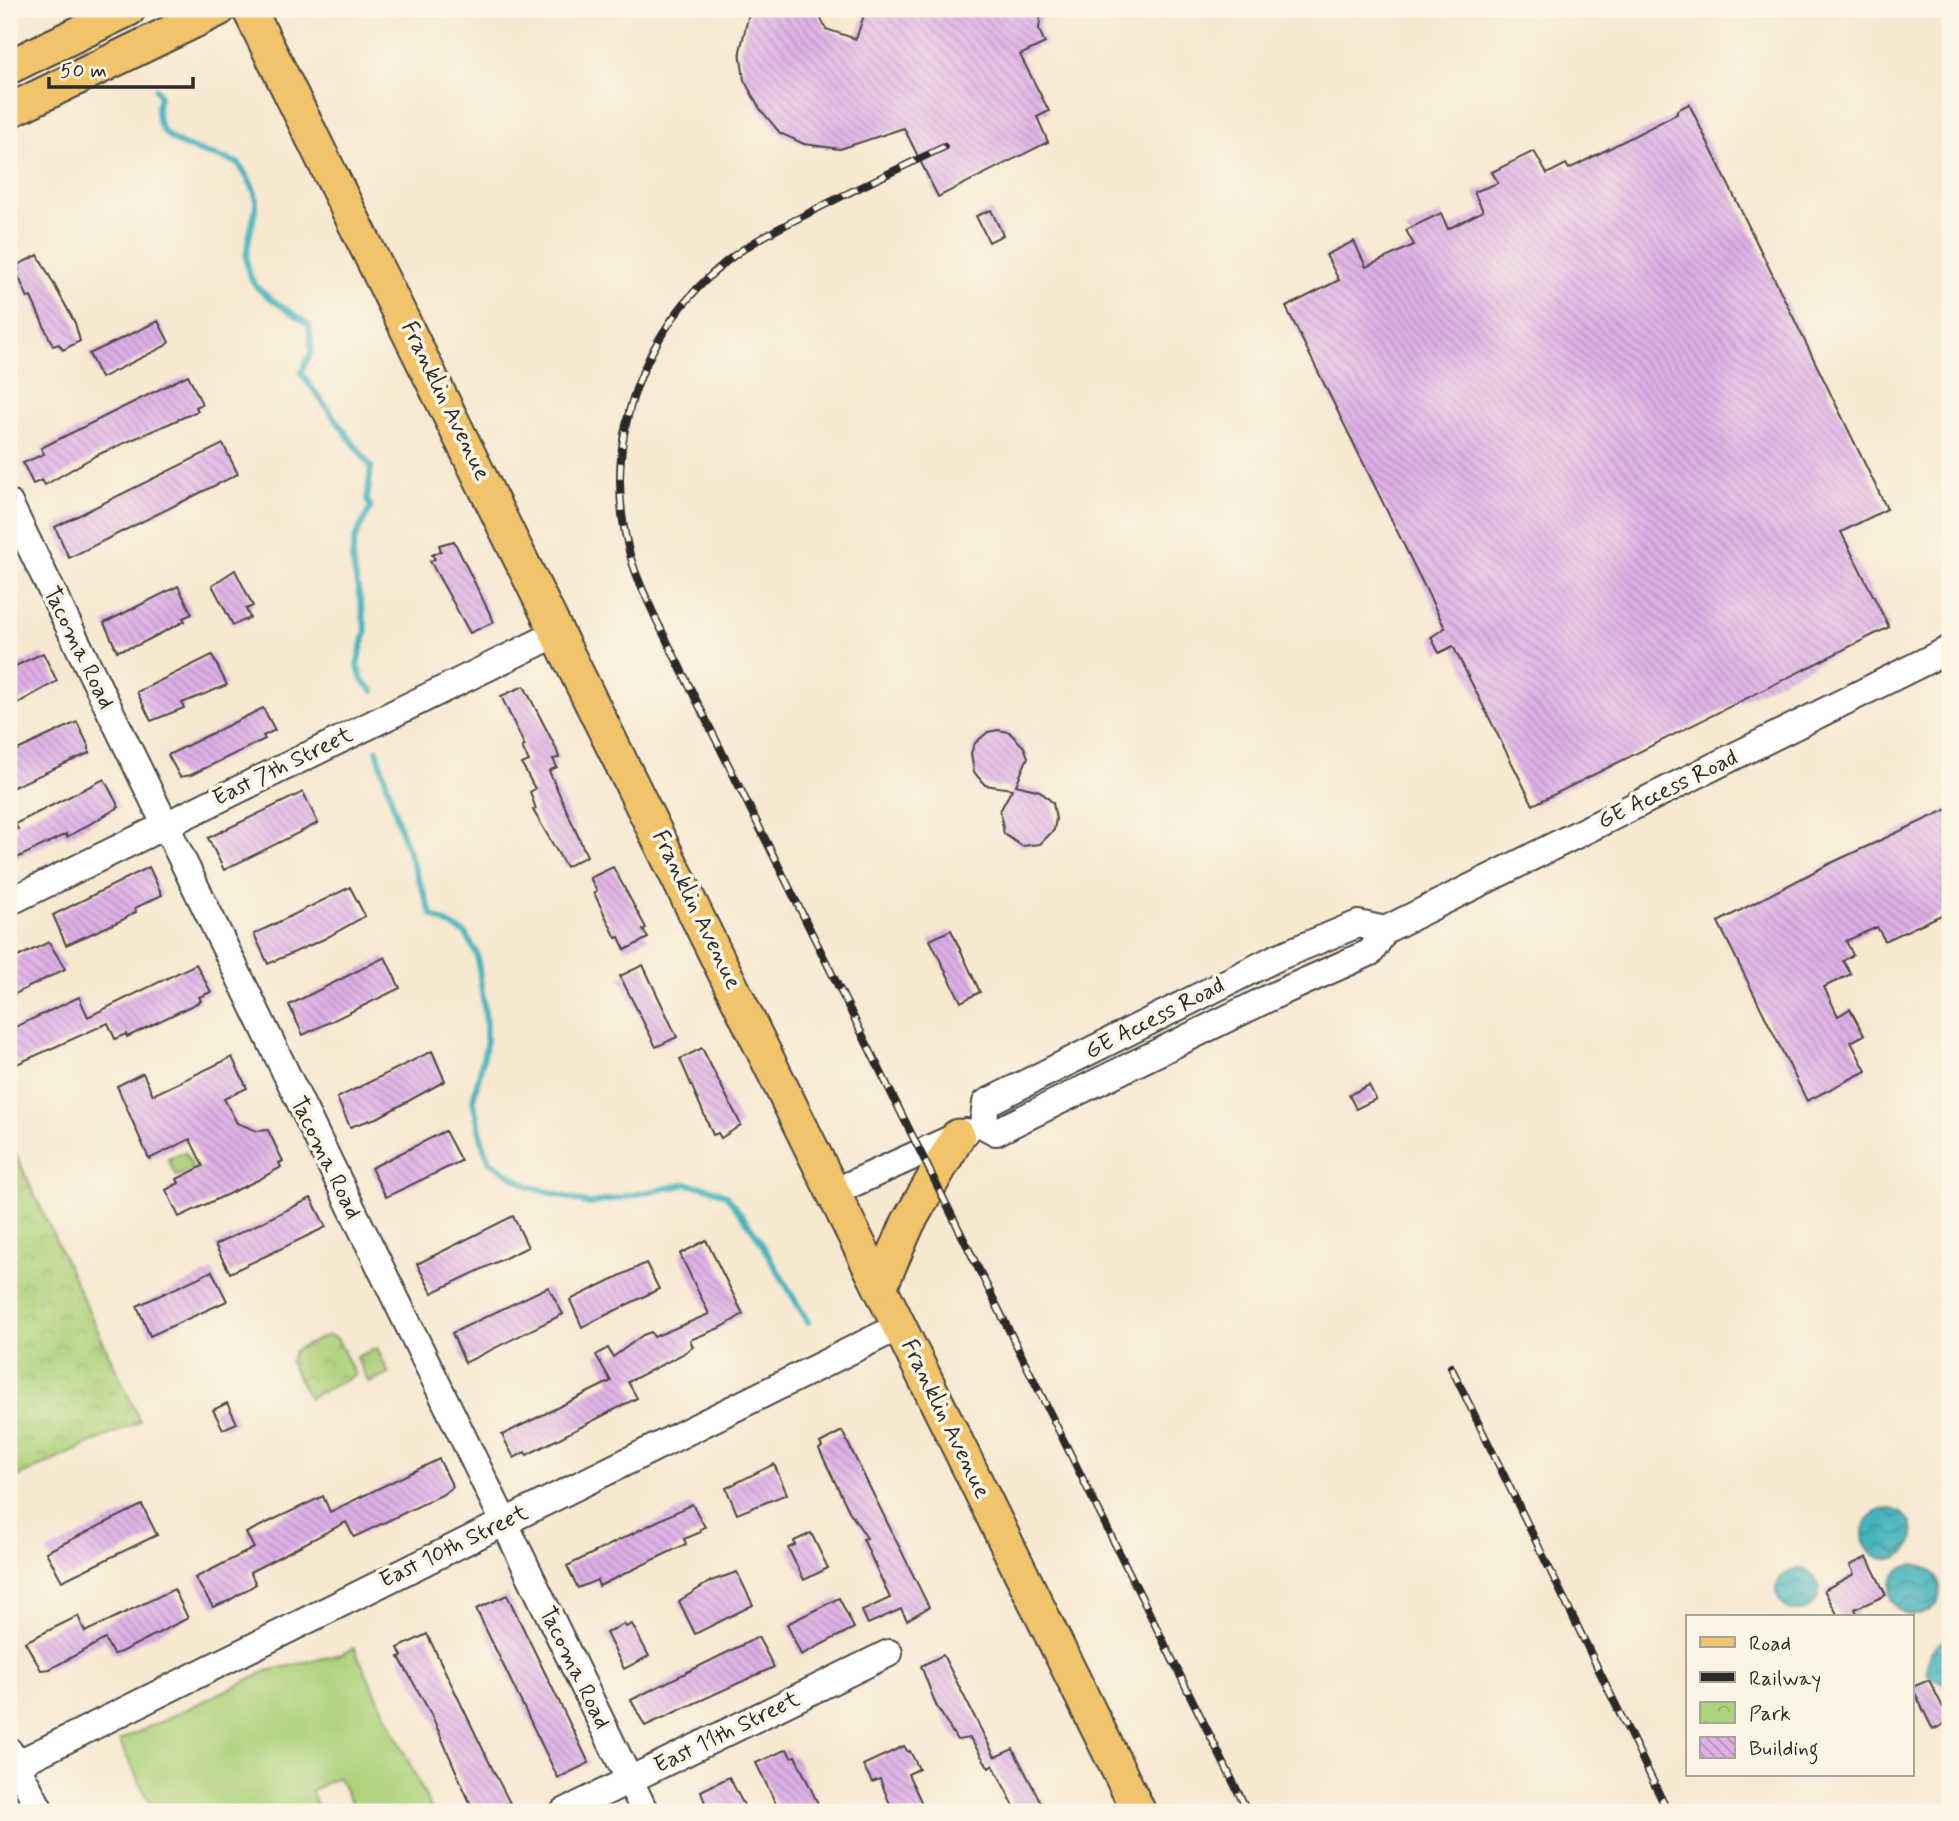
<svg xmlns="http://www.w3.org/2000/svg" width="1959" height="1821" font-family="Mynerve,sans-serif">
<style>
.green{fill:#add27c;stroke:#6c7e54;stroke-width:2}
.park{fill:url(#park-crowns);stroke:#6c7e54;stroke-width:2}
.water{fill:url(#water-waves);stroke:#386f74;stroke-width:2}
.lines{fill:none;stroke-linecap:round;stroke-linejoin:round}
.stream{stroke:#44b3be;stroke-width:6}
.building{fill:url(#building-back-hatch)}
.minor-casing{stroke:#4a4744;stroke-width:30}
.major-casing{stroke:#4a4744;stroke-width:37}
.minor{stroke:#fff;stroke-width:26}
.major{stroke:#f1c36a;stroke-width:33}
.rail-casing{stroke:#2b2b2b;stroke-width:8}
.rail{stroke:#fcf5e5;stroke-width:5;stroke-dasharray:16;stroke-linecap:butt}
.labels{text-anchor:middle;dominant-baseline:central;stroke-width:7;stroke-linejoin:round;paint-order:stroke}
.street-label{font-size:23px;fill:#2b2b2b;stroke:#fcf5e5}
</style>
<defs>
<pattern id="park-crowns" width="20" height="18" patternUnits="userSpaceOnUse" patternTransform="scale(1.75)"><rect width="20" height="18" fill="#add27c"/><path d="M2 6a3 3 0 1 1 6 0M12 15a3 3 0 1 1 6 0" fill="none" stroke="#95b46b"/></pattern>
<pattern id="water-waves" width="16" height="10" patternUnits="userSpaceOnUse" patternTransform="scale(1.75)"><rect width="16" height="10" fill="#44b3be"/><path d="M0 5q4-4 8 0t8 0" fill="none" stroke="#39929b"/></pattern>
<pattern id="building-back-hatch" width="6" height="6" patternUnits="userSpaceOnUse" patternTransform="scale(1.75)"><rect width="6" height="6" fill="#dfafe7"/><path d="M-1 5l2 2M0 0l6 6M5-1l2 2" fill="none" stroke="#b58fbb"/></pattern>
</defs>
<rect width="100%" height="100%" fill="#fcf5e5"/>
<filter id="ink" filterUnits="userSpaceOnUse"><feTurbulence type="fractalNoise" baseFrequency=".0143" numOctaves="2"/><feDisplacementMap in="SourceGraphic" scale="14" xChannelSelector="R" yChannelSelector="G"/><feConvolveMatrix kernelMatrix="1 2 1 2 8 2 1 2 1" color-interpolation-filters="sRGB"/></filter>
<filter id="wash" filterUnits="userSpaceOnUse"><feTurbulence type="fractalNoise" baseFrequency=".00686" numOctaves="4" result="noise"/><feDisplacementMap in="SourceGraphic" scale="28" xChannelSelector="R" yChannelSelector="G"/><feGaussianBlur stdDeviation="1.57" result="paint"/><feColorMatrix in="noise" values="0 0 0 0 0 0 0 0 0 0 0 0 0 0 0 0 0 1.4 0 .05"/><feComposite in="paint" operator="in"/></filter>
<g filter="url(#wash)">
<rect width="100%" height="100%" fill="#f7e8d0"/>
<g class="green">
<polygon points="354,1648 433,1812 356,1812 338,1777 311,1791 320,1812 154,1812 119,1741 267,1671 342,1654"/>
<polygon points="11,1790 15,1791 26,1812 9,1812 9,1791"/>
</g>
<g class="park">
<polygon points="9,1140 140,1421 9,1481"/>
<polygon points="185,1152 193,1168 176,1176 168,1159"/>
<polygon points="327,1335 337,1338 355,1375 309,1398 290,1363 294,1351"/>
<polygon points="377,1348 389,1374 369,1383 356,1357"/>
</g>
<g class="water">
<circle cx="1888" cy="1534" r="25"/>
<circle cx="1915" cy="1590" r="25"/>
<circle cx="1798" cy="1590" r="21"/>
<path d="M 1946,1638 L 1950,1638 L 1950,1687 L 1928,1676 C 1925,1657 1930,1649 1946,1638 Z"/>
</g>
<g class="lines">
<g class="stream">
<path d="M 156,89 L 160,96 C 143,149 208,149 239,164 C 244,173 252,183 255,193 C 262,218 231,257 257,287 C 271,302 293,312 309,325 L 312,350 L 301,373 L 371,467 L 367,501 L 371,506 L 355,538 L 352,559 L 366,631 L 357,665 L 362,680 L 373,691"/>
<polyline points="377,750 401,832 432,915 466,934 477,954 486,1021 486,1046 473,1100 483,1145 490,1162 528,1186 589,1204 687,1184 709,1188 726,1195 756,1234 808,1322"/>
</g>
</g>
<g id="blocks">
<g class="building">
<polygon points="750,9 816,9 826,29 856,39 866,9 1041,9 1039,30 1045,43 1020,55 1049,111 1037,117 1048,142 938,197 904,128 840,149 804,144 780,133 760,109 744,80 740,51"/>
<polygon points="1689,104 1887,509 1841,532 1889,627 1533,805 1453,646 1439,653 1431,637 1445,628 1286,307 1339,280 1326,255 1354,241 1366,267 1414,245 1406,230 1441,213 1448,229 1483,211 1474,192 1498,183 1492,172 1534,151 1547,174 1566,164 1569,169 1677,114 1677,110"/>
<polygon points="991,210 1003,235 989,242 976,216"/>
<polygon points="38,255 75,323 80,341 63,350 59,344 53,346 31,297 28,298 16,271 19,270 17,265"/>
<polygon points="158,321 169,342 165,346 101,378 89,354"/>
<polygon points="188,375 202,404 196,407 198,411 97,455 45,485 42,480 33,484 23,463 44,454 41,448"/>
<polygon points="223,444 238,474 69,558 55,527"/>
<polygon points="454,541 494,622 470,633 430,561 435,559 432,555 441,551 439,545"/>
<polygon points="235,570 253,606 246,609 250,618 233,625 212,585"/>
<polygon points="178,586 192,614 183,618 185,621 138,645 117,651 104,623"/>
<polygon points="43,653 57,681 9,708 9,669"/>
<polygon points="212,655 227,685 182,703 184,708 151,721 137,692"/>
<polygon points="524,686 556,748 559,758 553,759 557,767 549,771 587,856 566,867 533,810 536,809 530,792 535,789 522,764 529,761 522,747 525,746 501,696"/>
<polygon points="263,708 275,730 263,736 265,739 191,775 180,777 168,755"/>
<polygon points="77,722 89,747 89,753 9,789 9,754"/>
<polygon points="998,730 1009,732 1024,747 1028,757 1016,785 1040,791 1053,803 1056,819 1054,830 1040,844 1022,846 1004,834 1000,811 1012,789 985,785 974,772 971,753 975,743 988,732"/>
<polygon points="104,779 119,807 67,837 66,834 9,862 9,833 18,829 15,824"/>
<polygon points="303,792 318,823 224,870 208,838"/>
<polygon points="1950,808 1950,911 1885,941 1877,927 1846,941 1853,955 1843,961 1851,974 1824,987 1838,1016 1850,1009 1864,1035 1851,1042 1866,1071 1807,1101 1718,922 1829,864"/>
<polygon points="149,867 162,895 135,908 136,912 122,920 66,945 53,915"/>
<polygon points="613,867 646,928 643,930 648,938 625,950 619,937 616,938 594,893 597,891 590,878"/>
<polygon points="350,887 365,916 324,939 268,964 254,934"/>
<polygon points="951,930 980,992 961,1002 930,940"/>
<polygon points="49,942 65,969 9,997 9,961"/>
<polygon points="385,957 400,988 303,1035 289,1005"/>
<polygon points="196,964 211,992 199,997 201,1001 127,1037 126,1034 115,1039 108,1023 17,1064 9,1050 9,1030 79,997 88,1017"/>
<polygon points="643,965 677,1037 656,1047 620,976"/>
<polygon points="702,1048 741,1125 721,1138 718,1133 713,1135 680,1059"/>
<polygon points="432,1051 445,1081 379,1117 350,1127 337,1098"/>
<polygon points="232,1057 247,1088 224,1099 237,1123 257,1131 268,1130 283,1161 279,1163 281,1167 258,1180 179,1217 166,1190 179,1183 177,1179 203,1166 190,1139 149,1159 117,1086 143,1073 153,1095"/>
<polygon points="1369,1085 1376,1099 1356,1109 1349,1095"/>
<polygon points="445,1131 461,1161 386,1197 371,1168"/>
<polygon points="311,1198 326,1227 230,1273 215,1245"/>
<polygon points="513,1216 528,1247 432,1293 417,1264"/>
<polygon points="706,1240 743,1314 724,1326 690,1340 693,1347 681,1355 628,1382 637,1398 527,1455 525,1452 514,1458 502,1435 611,1381 596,1355 608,1348 613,1357 643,1335 651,1332 654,1337 709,1314 680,1254"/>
<polygon points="646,1263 659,1289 582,1327 570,1300"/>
<polygon points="212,1271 227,1301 150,1336 137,1306"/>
<polygon points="548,1287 563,1314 465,1363 452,1333"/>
<polygon points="227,1403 237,1423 223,1429 213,1410"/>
<polygon points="842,1431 929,1607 907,1620 901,1609 868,1624 862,1611 890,1598 863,1539 867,1538 849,1511 819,1449 822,1447 820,1443"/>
<polygon points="439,1459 453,1487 442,1495 354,1537 346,1522 250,1572 256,1584 228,1601 213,1607 195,1578 254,1548 246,1533 254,1529 323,1496 330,1512"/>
<polygon points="774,1464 787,1494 737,1514 726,1488"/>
<polygon points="692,1504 705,1527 700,1529 701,1532 684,1539 686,1544 599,1586 597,1580 578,1588 567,1566"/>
<polygon points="142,1505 157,1535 62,1581 46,1552"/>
<polygon points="811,1533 828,1568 804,1580 788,1548 795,1545 794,1541"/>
<polygon points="1867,1557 1886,1595 1855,1609 1858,1616 1838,1616 1824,1590 1854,1574 1850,1565"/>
<polygon points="737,1572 753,1605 695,1634 679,1601 711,1581"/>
<polygon points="174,1589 188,1618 121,1652 113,1654 105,1639 50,1669 41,1670 25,1642 78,1616 85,1632"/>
<polygon points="507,1595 589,1763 558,1778 476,1609"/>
<polygon points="839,1598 854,1628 801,1655 787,1624"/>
<polygon points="624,1624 626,1627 632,1624 649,1656 624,1669 606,1633"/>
<polygon points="427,1634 493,1770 510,1803 474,1812 431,1714 399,1657 402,1656 398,1648"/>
<polygon points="758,1637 774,1667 645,1726 631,1700"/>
<polygon points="943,1655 995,1757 1013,1749 1046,1812 1017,1812 993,1765 989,1768 970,1738 957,1740 936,1705 921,1666"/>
<polygon points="1929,1680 1950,1721 1933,1730 1912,1687"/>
<polygon points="904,1746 908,1752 910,1751 919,1769 908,1774 926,1812 893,1812 880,1779 872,1782 863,1765"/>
<polygon points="787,1749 791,1757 795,1756 822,1812 780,1812 756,1763"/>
<polygon points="729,1777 745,1807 735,1812 708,1812 701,1791"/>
</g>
</g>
</g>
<g filter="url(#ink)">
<use href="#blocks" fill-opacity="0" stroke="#4a4744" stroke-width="2"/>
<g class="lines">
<g class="minor-casing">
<g id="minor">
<polyline points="9,503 645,1812"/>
<polyline points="9,902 558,633"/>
<polygon points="1358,924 1385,930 1371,952 1277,994 996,1132 983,1125 986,1103 1278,957"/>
<polyline points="1385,930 1950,649"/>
<polyline points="834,1192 966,1132"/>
<polyline points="9,1751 41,1812"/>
<polyline points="9,1768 900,1326"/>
<polyline points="564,1812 889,1653"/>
</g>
</g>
<g class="major-casing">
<g id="major">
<polyline points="249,9 1139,1812"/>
<polyline points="9,67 129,9"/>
<polyline points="9,111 219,9"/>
<polyline points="881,1285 908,1223 958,1136"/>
</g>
</g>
<use href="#minor" class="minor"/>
<use href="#major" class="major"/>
<g class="rail-casing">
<g id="rail">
<path d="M 944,147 C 898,169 851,191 805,215 C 779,228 751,242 727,261 C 642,330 602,439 628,547 C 634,573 646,597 657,621 L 1248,1812"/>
<polyline points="1451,1367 1668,1812"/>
</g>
</g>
<use href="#rail" class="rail"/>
</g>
</g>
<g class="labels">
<g class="street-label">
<text transform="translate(445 401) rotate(64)">Franklin Avenue</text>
<text transform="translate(78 648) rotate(64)">Tacoma Road</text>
<text transform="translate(283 767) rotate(-26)">East 7th Street</text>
<text transform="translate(1668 790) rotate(-26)">GE Access Road</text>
<text transform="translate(696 910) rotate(64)">Franklin Avenue</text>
<text transform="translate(1155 1019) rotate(-27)">GE Access Road</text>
<text transform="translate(325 1158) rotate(64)">Tacoma Road</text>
<text transform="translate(945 1419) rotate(64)">Franklin Avenue</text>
<text transform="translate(454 1547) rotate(-26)">East 10th Street</text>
<text transform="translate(574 1668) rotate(64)">Tacoma Road</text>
<text transform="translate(727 1733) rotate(-26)">East 11th Street</text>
</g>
</g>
<rect width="1959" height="1821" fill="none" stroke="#fcf5e5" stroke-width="35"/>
<rect x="1686" y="1615" width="228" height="161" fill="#fcf5e5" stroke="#a8a49b" stroke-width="2"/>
<rect x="1700" y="1637" width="35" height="10" fill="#f1c36a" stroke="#a8a49b" stroke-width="2"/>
<text x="1749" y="1650" font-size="21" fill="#2b2b2b">Road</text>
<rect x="1700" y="1672" width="35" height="10" fill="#2b2b2b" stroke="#a8a49b" stroke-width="2"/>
<text x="1749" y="1685" font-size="21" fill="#2b2b2b">Railway</text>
<rect x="1700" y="1702" width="35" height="21" fill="url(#park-crowns)" stroke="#a8a49b" stroke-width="2"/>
<text x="1749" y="1720" font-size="21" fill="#2b2b2b">Park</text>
<rect x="1700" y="1737" width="35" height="21" fill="url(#building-back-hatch)" stroke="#a8a49b" stroke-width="2"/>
<text x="1749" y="1755" font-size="21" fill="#2b2b2b">Building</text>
<path d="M49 77v10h144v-10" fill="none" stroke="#2b2b2b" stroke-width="3.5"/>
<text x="60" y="77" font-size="21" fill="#2b2b2b" stroke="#fcf5e5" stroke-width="5" paint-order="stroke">50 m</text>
</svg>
